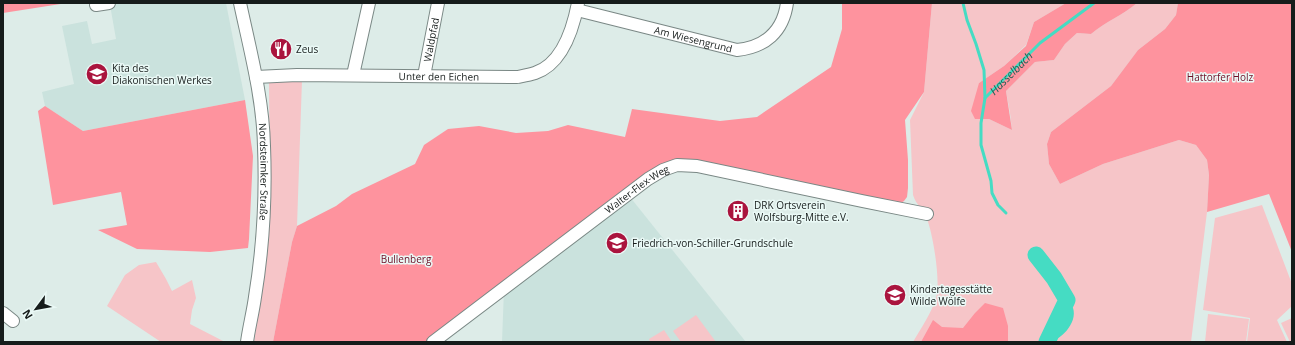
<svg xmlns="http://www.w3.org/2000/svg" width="1295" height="345" font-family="'Open Sans',sans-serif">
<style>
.built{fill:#cae2dd}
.green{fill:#f6c5c8}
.forest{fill:#fe939e}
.water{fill:#45dcc3}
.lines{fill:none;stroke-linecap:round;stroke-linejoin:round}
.stream{stroke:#45dcc3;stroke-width:3}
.river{stroke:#45dcc3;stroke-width:17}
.minor-casing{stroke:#7a8885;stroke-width:14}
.minor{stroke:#fff;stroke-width:12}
.labels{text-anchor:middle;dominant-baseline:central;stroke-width:3;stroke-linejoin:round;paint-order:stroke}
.street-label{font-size:10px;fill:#161c1b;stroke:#eaf9f6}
.poi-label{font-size:10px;fill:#161c1b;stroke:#eaf9f6;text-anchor:start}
.park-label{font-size:10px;fill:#6f0f27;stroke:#eaf9f6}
.water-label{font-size:11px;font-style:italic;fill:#225d53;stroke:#eaf9f6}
</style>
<rect width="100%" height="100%" fill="#ddece8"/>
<g class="built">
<polygon points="122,3 226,3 245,100 83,131 45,106 42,92 74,84 62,26 87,21 92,44 116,39 110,5"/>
<polygon points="630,197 746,342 502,342 504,289"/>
</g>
<g class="green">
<path d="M 932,3 L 1066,3 L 1034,22 L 1026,45 L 1004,66 L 979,83 L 989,119 L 1012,130 L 1010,113 L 1006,91 L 1035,62 L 1054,60 L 1065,44 L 1077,33 L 1091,34 C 1105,22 1123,15 1137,3 L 1178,3 L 1176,15 L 1165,29 L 1138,50 L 1111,86 L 1051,132 L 1047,144 L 1049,164 L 1060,184 L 1103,164 L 1179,140 L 1196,145 L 1207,160 L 1209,175 L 1207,212 L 1191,342 L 913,342 C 921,328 931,314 936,298 C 941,283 933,234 927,219 C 924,210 916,205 913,195 L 910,120 L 924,92 Z"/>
<polygon points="302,80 297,226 292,242 273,342 254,342 264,269 270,194 269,83"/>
<polygon points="1262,205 1292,284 1292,306 1277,320 1287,342 1247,342 1250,318 1203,310 1215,218"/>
<polygon points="156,262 166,279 172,291 192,280 196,298 192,310 190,324 225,342 161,342 107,306 125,275 139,265"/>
<polygon points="1208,314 1249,319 1246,342 1205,342"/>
<polygon points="696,315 716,342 681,342 673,331"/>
<polygon points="1292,318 1292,342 1290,342 1281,323"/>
<polygon points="664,330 672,342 650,342 649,339"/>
</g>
<g class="forest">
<polygon points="3,3 67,3 3,13"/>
<polygon points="842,3 932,3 924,92 905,120 908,160 908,188 907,197 904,201 896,206 677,161 434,342 273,342 292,242 297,226 336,206 352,194 415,164 424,145 448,129 479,126 516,133 548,131 568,125 625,137 632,109 720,121 757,117 831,67 842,29"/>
<path d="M 1066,3 L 1137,3 C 1123,15 1105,22 1091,34 L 1077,33 L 1065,44 L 1054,60 L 1035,62 L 1006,91 L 1012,130 L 989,119 L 975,119 L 971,111 L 979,83 L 1004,66 L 1026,46 L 1034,22 Z"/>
<polygon points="1178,3 1292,3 1292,252 1269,194 1207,212 1209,175 1207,160 1196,145 1179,140 1103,164 1060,184 1049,164 1047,144 1051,132 1111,86 1138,50 1165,29 1176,15"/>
<polygon points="245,100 253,156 249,239 248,248 210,252 137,249 98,230 127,225 121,192 53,205 38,111 45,106 83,131"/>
<polygon points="985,303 1003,308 1008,326 1008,342 921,342 933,320 942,327 963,328 975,313"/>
</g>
<path class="water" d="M 1067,300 C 1068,303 1072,305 1073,308 C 1078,323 1060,342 1046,342 L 1045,329 L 1062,305 Z"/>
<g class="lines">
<g class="stream">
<polyline points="963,3 967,20 976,44 984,70 985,98 981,123 981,145 991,181 992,193 998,205 1006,213"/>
<path id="s1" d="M 985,98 L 1040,43 L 1094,3"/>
</g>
<polyline class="river" points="1036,255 1054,278 1067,300 1047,342"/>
<g class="minor-casing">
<g id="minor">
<path id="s2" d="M 240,3 C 250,50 263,98 264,146 C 266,196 263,248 255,297 C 253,312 249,327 247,342"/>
<polyline points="96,5 109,3"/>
<path id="s3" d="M 577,10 L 737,50 C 765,47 783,32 787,3"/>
<polyline points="353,75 369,3"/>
<path id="s4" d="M 424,76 L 438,3"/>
<path id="s5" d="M 256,77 L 297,75 L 517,77 C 522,76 529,75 535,73 C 562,64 573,29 578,3"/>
<polyline points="3,313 13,321"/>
<path id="s6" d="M 433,342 L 648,179 L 663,170 L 677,165 L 697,166 L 862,201 L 927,214"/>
</g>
</g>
<use href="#minor" class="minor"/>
</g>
<defs>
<g id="restaurant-disc" transform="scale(1.15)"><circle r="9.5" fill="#aa143e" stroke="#eaf9f6"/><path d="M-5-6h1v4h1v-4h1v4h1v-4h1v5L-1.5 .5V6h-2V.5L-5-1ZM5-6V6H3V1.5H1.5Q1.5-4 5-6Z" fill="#fff"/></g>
<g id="school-disc" transform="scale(1.15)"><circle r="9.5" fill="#aa143e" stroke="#eaf9f6"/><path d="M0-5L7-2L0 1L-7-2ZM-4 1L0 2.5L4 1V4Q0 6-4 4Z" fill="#fff"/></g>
<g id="building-disc" transform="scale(1.15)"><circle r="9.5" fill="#aa143e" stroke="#eaf9f6"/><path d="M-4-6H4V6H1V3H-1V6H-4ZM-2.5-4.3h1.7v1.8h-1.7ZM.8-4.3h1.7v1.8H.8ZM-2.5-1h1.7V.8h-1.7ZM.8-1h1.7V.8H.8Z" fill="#fff"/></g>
</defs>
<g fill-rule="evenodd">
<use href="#restaurant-disc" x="281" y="49"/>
<use href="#school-disc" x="97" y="74"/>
<use href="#building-disc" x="738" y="211"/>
<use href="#school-disc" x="617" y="243"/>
<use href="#school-disc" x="895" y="295"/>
</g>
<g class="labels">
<g class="street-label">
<text stroke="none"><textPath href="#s4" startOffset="37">Waldpfad</textPath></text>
<text stroke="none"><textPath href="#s3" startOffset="120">Am Wiesengrund</textPath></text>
<text stroke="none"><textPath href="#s5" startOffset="183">Unter den Eichen</textPath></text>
<text stroke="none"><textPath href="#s2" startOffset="171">Nordsteimker Straße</textPath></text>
<text stroke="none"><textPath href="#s6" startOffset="255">Walter-Flex-Weg</textPath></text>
</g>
<g class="poi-label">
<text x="296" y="49">Zeus</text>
<text x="112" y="68">Kita des<tspan x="112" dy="12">Diakonischen Werkes</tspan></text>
<text x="754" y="205">DRK Ortsverein<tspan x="754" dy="12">Wolfsburg-Mitte e.V.</tspan></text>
<text x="632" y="243">Friedrich-von-Schiller-Grundschule</text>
<text x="910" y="289">Kindertagesstätte<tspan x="910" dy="12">Wilde Wölfe</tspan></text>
</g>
<g class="park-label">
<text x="1220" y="77">Hattorfer Holz</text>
<text x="406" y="259">Bullenberg</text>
</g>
<g class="water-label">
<text stroke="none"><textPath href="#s1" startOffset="36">Hasselbach</textPath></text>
</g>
</g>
<rect width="1295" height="345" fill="none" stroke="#161c1b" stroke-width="8"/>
<g transform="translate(36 309) rotate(238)" stroke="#eaf9f6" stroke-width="3" paint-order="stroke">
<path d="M0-3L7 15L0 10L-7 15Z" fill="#161c1b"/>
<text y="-6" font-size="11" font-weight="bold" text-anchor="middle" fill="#161c1b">N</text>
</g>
</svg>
